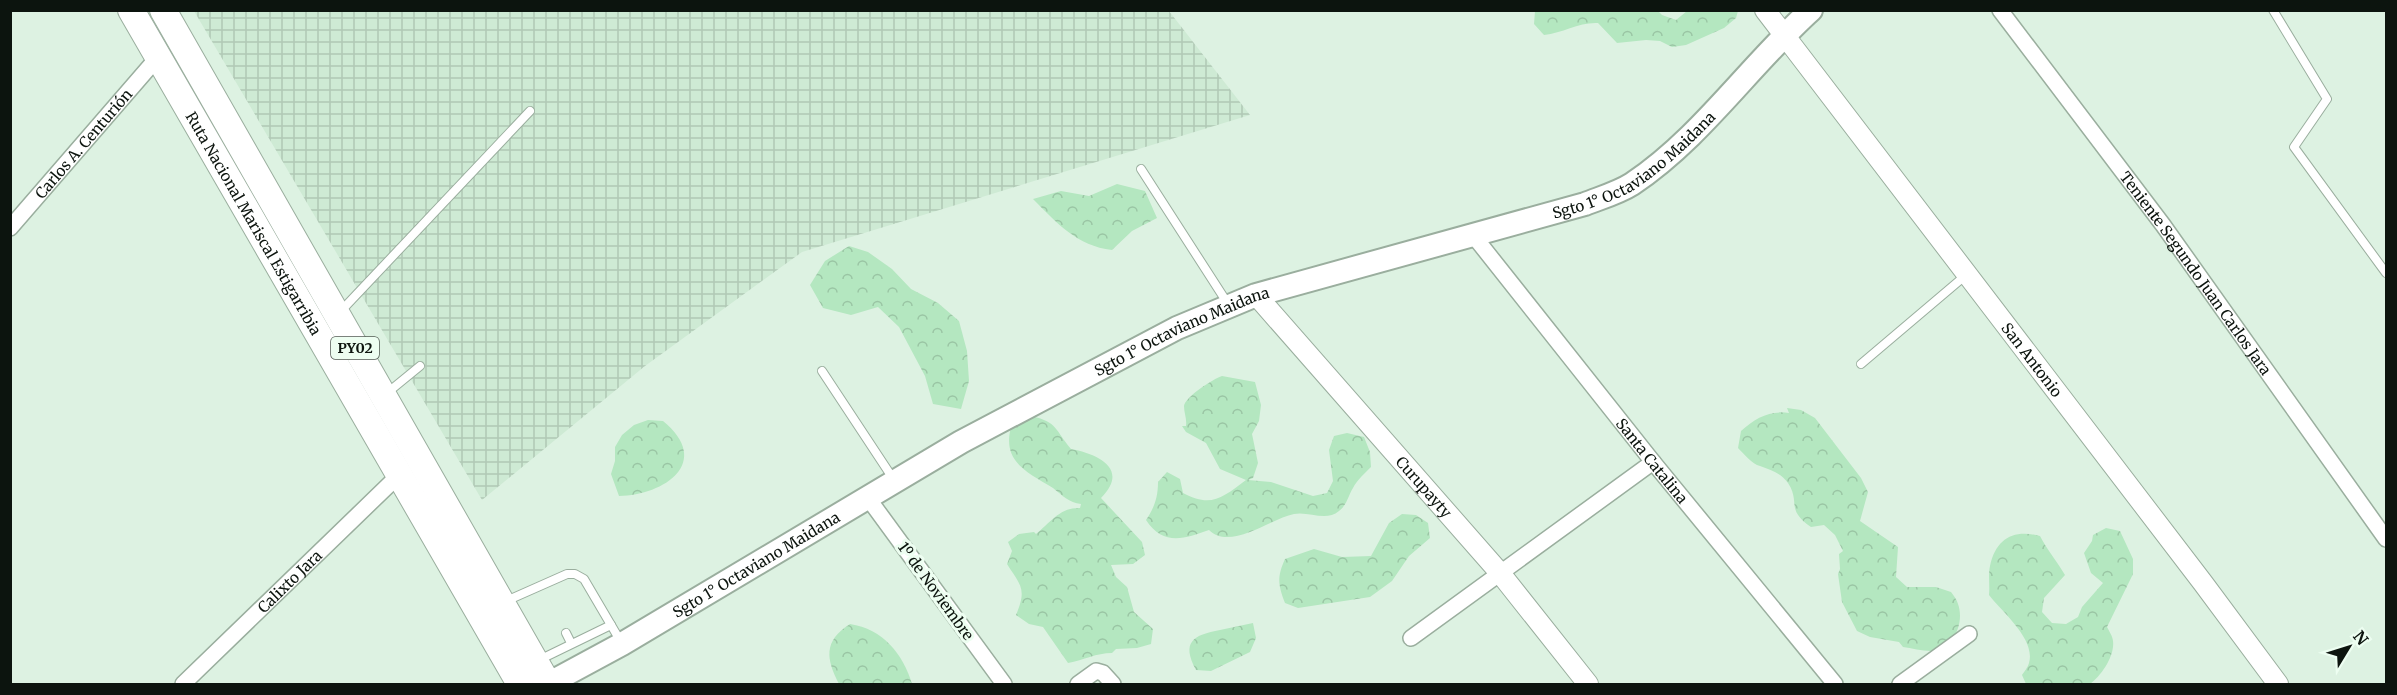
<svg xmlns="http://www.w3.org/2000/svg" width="2397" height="695" font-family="Merriweather,serif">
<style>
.industrial{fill:url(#industrial-grid)}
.forest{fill:url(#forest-crowns)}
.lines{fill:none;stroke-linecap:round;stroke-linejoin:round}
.service-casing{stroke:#9aae9e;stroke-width:10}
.minor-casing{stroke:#9aae9e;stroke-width:18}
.tertiary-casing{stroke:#9aae9e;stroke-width:22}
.secondary-casing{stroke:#9aae9e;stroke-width:26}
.trunk-casing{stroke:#9aae9e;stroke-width:28}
.service{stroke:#fff;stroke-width:8}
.minor{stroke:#fff;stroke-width:15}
.tertiary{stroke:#fff;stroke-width:20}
.secondary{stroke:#fff;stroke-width:22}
.trunk{stroke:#fff;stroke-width:26}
.labels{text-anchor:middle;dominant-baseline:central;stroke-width:6;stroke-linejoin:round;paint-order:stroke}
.shield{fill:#edfef1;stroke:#505a52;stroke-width:1.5}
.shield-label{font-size:14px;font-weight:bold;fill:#0c140e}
.street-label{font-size:15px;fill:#0c140e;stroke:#edfef1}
</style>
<defs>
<pattern id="industrial-grid" width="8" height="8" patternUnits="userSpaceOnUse" patternTransform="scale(1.5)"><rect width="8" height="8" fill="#ceead4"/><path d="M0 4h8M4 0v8" fill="none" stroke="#b0c8b5"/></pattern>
<pattern id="forest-crowns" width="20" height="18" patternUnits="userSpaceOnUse" patternTransform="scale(1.5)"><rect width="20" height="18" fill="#b4e7c0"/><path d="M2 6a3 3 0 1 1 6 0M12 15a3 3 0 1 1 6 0" fill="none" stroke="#9ac5a4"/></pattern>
</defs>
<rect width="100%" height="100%" fill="#ddf2e2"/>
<polygon class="industrial" points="194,11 1169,11 1250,115 802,252 645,366 482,500"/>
<g class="forest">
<path d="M 1535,11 L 1658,11 L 1662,15 L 1676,20 L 1687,11 L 1738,11 L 1736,18 L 1724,28 L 1686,45 L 1672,47 L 1660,41 L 1646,40 L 1617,43 L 1598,23 C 1579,22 1563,33 1544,35 L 1534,24 Z"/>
<path d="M 1117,184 L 1145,191 L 1157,218 L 1132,231 L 1112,250 C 1077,246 1057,223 1033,199 L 1061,191 L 1089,196 Z"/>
<polygon points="849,246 868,252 892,269 911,289 938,303 959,321 967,351 969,381 961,409 933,404 925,376 899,327 878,307 851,315 823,308 810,285 825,261"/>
<path d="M 1222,376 L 1255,382 L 1261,405 L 1259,421 L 1252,434 L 1258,463 L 1253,478 L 1248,480 L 1271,482 L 1313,496 L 1327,493 L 1333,481 L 1329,450 L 1334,436 L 1347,433 L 1364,437 L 1370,452 L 1371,467 C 1365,473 1357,480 1353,488 C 1348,496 1347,505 1339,511 C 1326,522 1309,511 1294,514 C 1270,519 1230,551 1209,530 C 1184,539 1163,546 1146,520 C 1154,508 1158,498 1158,482 L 1167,472 L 1180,479 L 1183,493 C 1211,508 1222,498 1246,480 L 1220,469 L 1206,443 L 1186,432 L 1182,426 L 1186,426 C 1187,419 1184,413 1184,406 C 1185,397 1213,379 1222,376 Z"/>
<path d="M 1787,408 L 1801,410 L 1815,418 L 1861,478 L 1868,492 L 1860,521 L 1898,547 L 1896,577 L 1907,587 L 1936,587 L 1951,592 C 1954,596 1957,600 1958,604 C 1965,623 1953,650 1931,651 C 1922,651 1911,648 1903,647 L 1899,642 L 1870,637 L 1857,631 L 1842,602 L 1838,574 L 1840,569 L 1839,554 L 1843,551 L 1835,535 L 1824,525 L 1811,527 C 1785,509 1801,503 1788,483 C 1781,473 1771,470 1760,466 C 1752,464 1744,454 1738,448 L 1741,431 C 1755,418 1770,410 1789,413 Z"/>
<path d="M 1031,416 C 1058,422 1055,430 1071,449 C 1098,454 1130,469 1101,498 L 1142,542 L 1145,555 L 1133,564 L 1111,565 L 1116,577 L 1127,587 L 1134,612 L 1153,629 L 1151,644 L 1137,648 L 1116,649 L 1112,653 C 1096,653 1084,660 1068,663 L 1043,627 L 1029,624 L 1016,615 C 1027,589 1021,586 1007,564 L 1012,551 L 1008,542 L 1019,534 L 1034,532 L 1036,534 C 1050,523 1060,507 1080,508 L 1081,504 C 1069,503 1062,495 1053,488 C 1027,472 1000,461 1012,424 Z"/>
<path d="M 648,420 L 663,421 C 713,462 665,495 619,496 L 611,474 L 615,461 L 615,447 L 622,435 L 634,425 Z"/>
<path d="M 1402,514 L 1416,515 L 1428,523 L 1430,538 L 1409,556 L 1392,581 L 1370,597 L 1298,608 L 1285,603 C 1278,584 1277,577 1285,559 L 1314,549 L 1342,557 L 1371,556 L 1389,523 Z"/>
<path d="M 2106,528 L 2120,531 L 2133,559 L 2133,574 L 2107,627 C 2109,631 2113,637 2113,641 C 2115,656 2101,676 2090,684 L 2026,684 L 2022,675 C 2024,672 2028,667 2029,663 C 2036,639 2002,612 1989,595 C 1990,586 1988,575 1990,566 C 1996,538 2014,529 2040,536 C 2047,550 2057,561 2065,575 L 2044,598 L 2042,612 L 2052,623 L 2066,624 L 2078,617 L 2082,607 L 2103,583 L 2091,573 L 2084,553 L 2092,541 L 2093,535 Z"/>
<path d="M 1253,623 L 1256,638 L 1250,652 L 1211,671 L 1196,670 C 1181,642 1193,635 1220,630 C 1231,628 1242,625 1253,623 Z"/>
<path d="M 850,624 C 883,629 903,654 912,684 L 839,684 C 826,659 823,641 850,624 Z"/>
</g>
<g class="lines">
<g class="service-casing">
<g id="service">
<polyline points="2273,10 2327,99 2294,147 2386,273"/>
<polyline points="1141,169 1228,304"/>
<polyline points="340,312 530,111"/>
<polyline points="1861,364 1966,275"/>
<polyline points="822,371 894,480"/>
<polyline points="387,393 420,366"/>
<polyline points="506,601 567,574 575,574 584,579 621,642"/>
<polyline points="566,633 571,643"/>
<polyline points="539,660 611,625"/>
</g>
</g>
<g class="minor-casing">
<g id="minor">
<path id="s1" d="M 2000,10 L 2163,225 L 2386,539"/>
<path id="s2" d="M 10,228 L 158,57"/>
<path id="s3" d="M 1473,235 L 1653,462 L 1835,684"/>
<polyline points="868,498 1004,684"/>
<polyline points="1411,638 1653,462"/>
<path id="s4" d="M 183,684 L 398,476"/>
<polyline points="1078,684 1096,671 1103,673 1113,684"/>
<polyline points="1900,684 1969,634"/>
</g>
</g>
<g class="tertiary-casing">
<g id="tertiary">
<path id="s5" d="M 1765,10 L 2203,583 L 2278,684"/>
<path id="s6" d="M 1256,295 L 1500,573 L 1588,684"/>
</g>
</g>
<g class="secondary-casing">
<g id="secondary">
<path id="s7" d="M 548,684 L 622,644 L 961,442 L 1177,328 L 1256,295 L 1585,204 C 1600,198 1618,193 1632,184 C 1701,138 1749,66 1811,10"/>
</g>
</g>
<g class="trunk-casing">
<g id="trunk">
<path id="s8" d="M 131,10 L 520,684"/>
<polyline points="163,10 548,684"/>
</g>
</g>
<use href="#service" class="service"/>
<use href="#minor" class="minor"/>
<use href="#tertiary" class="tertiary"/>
<use href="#secondary" class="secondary"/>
<use href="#trunk" class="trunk"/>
</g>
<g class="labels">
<rect class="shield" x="331" y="337" width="48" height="22" rx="4.5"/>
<g class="shield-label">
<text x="355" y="348">PY02</text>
</g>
<g class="street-label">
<text stroke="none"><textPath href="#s2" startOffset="112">Carlos A. Centurión</textPath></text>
<text stroke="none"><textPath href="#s7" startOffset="1212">Sgto 1° Octaviano Maidana</textPath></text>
<text stroke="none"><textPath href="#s8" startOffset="246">Ruta Nacional Mariscal Estigarribia</textPath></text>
<text stroke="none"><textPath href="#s1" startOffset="328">Teniente Segundo Juan Carlos Jara</textPath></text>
<text stroke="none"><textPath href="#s7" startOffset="726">Sgto 1° Octaviano Maidana</textPath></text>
<text stroke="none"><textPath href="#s5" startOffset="440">San Antonio</textPath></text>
<text stroke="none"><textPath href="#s3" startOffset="288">Santa Catalina</textPath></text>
<text stroke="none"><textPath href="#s6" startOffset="255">Curupayty</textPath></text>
<text stroke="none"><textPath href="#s7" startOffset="240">Sgto 1° Octaviano Maidana</textPath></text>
<text stroke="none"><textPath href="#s4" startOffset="148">Calixto Jara</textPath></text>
<text transform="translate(936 591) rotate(54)">1º de Noviembre</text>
</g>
</g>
<rect width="2397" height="695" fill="none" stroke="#0c140e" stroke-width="24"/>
<g transform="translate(2349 647) rotate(52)" stroke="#edfef1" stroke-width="4.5" paint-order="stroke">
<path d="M0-4.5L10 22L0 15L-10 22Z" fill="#0c140e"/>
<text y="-9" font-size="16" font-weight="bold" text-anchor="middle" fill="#0c140e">N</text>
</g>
</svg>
